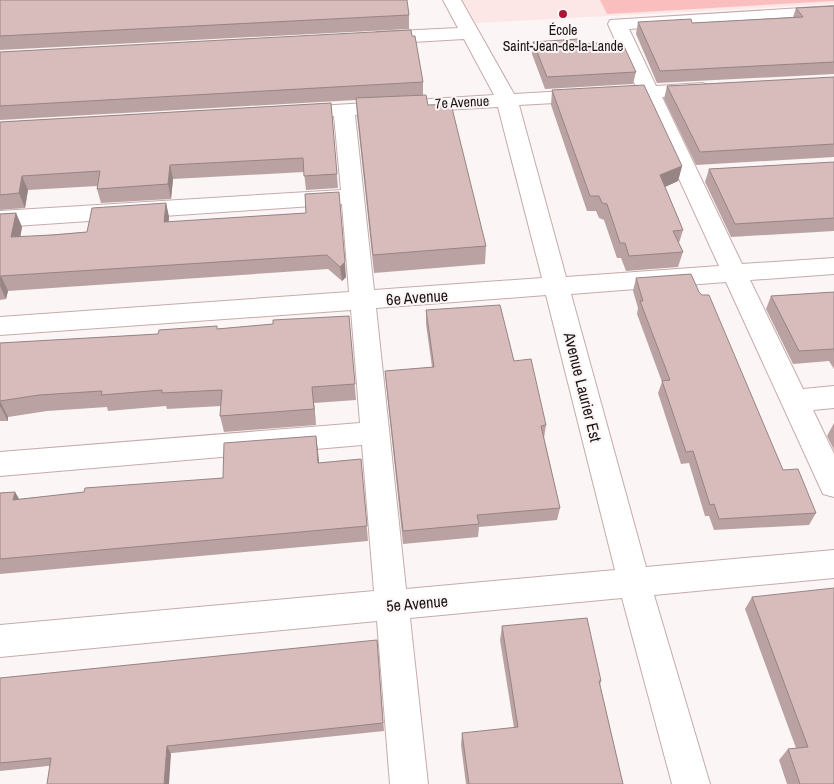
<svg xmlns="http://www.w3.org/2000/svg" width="834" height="784" font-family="'Archivo Narrow',sans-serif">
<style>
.built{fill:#fde6e6}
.green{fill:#fabebe}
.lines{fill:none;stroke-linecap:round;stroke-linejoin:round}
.minor-casing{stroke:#c6abab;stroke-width:2}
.minor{fill:#fff;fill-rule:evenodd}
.wall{fill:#baa2a2}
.shaded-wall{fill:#978484}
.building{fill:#d8bcbc;stroke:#978484}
.poi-dot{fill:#ac1635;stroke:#fbf5f5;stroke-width:2}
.labels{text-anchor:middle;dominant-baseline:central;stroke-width:4;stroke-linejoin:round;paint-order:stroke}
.far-poi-label{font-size:14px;fill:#1b1212;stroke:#fbf5f5}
.far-street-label{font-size:14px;fill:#1b1212;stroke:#fbf5f5}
.street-label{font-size:16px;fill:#1b1212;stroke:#fbf5f5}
</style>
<rect width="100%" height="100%" fill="#fbf5f5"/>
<polygon class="built" points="462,0 834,0 834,4 476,23"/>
<polygon class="green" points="600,0 834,0 834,1 607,14"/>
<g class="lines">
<g class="minor-casing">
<path id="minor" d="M 443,0 L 461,0 L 514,94 L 636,87 L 608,24 L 610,20 L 834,6 L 834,16 L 629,29 L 656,86 L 702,83 L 709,85 L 712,89 L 709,93 L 662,97 L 742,264 L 834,258 L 834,274 L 750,280 L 803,389 L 834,386 L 834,408 L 813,410 L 834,454 L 834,497 L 823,494 L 726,282 L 571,294 L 646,567 L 834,550 L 834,578 L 654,595 L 710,784 L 672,784 L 622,598 L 410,618 L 428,784 L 390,784 L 377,621 L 0,657 L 0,625 L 374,591 L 362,445 L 0,476 L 0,452 L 360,423 L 351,310 L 0,335 L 0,317 L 349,292 L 342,204 L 0,227 L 0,211 L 341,190 L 334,116 L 294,118 L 287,116 L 284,112 L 287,108 L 494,95 L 464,39 L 378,44 L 371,42 L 369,38 L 371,34 L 378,32 L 458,28 ZM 642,98 L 719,266 L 566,277 L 519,105 ZM 498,107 L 542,278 L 374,290 L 355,115 ZM 546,295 L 615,570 L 406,589 L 376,308 Z"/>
</g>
<use href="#minor" class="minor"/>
</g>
<g class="wall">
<polygon points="0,0 409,15 409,29 0,50"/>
<polygon points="834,6 834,74 657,83 636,34 638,22 692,23 793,17 796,8"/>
<polygon points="412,36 423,82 423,95 428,105 486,246 485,264 374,273 357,116 356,100 0,120 0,52"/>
<polygon points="533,42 580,44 636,72 633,84 545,89 532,54"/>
<polygon points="834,77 834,157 696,165 664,99 667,86"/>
<polygon points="552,90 682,166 678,181 665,187 683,230 679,243 683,252 678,267 626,271 621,258 617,258 604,220 599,218 596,211 587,211 551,105"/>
<polygon points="331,103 338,188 306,190 304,172 173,179 171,199 101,203 97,189 97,186 28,190 25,208 0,210 0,122"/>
<polygon points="834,162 834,231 731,237 705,182 709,169"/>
<polygon points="305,194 346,277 342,281 328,269 8,291 6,299 0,300 0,214 16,213 22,227 20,237 87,232 166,203 169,217 169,222 306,213"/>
<polygon points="636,278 816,513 809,525 714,530 709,516 705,516 689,463 681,464 658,393 662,382 637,314 638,308 633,291"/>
<polygon points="834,292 834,369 829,361 793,364 766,309 771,296"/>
<polygon points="426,310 514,361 546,425 544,438 560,508 557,520 479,527 478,537 403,544 386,384 385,371 432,367 426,324"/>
<polygon points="349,316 356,400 314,403 316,425 224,432 220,416 221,406 167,409 166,406 108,411 107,407 47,411 8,417 8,421 0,421 0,343 158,334 273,324"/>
<polygon points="834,423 834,450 827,436"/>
<polygon points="316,436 319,463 361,459 368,541 0,574 0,493 15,492 19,499 223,478"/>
<polygon points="752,597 834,784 787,784 779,760 788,749 796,748 745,609"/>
<polygon points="502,626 601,681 600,685 623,784 466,784 461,745 462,733 514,728 500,640"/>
<polygon points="377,640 384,731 0,771 0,678"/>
</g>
<g class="shaded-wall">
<polygon points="170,165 173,179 171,199 168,184"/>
<polygon points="682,166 678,181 656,191 660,175"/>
<polygon points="22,176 28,190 25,208 19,193"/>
<polygon points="166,203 169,217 167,237 164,222"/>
<polygon points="16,213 22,227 18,251 11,237"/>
<polygon points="345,262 346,277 342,281 340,267"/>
<polygon points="1,276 8,291 6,299 0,286"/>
<polygon points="312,387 314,403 316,425 314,409"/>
<polygon points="0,401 8,417 8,421 0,406"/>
<polygon points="316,436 318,451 320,478 318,463"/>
<polygon points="15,492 23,506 13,500"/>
<polygon points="167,746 171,754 169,784 164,784"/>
</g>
<g class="building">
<polygon points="0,0 407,0 409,15 0,36"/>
<polygon points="834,6 834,62 660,71 638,22 691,19 692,23 803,17 796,8"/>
<polygon points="411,30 412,36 415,36 423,82 0,106 0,52"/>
<polygon points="578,39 580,44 622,42 636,72 547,77 533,42"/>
<polygon points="834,77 834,144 700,152 667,86"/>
<polygon points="644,85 682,166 660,175 683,230 673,231 683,252 629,256 625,243 620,243 607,204 602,203 599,196 590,196 552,90"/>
<polygon points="426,95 428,105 451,104 486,246 373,255 356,98"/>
<polygon points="331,103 337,174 304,176 303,158 170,165 168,184 97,189 100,171 22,176 19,193 0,195 0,122"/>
<polygon points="834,162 834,218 735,224 709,169"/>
<polygon points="339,192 345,262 340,267 327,255 1,276 0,282 0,214 16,213 11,237 52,235 87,232 92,208 166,203 164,222 306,213 305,194"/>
<polygon points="691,274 699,292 702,295 709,295 783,470 798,469 816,513 719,519 714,504 710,505 693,451 686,452 662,381 670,380 640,301 643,301 636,278"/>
<polygon points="834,292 834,349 799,351 771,296"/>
<polygon points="500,305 514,361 531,359 546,425 541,426 560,508 477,515 479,524 403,531 385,371 434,367 426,310"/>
<polygon points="349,316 355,384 312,387 314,409 220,416 222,390 162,393 162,390 101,395 102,391 39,395 0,401 0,343 158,334 159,330 217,326 217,329 273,324 273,320"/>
<polygon points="316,436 318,463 361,459 367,526 0,559 0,493 15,492 13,500 84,492 85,488 223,478 224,443"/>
<polygon points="834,588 834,784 800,784 788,749 808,747 752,597"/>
<polygon points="587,618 601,681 599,681 623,784 469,784 462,733 518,727 502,626"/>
<polygon points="377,640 383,723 167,746 164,784 47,784 51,758 0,763 0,678"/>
</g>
<circle class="poi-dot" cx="563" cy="14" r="5"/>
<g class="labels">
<g class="far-poi-label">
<text x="563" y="30">École<tspan x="563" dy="16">Saint-Jean-de-la-Lande</tspan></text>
</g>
<g class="far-street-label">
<text transform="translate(462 102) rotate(-3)">7e Avenue</text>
</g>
<g class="street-label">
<text transform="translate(417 297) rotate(-4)">6e Avenue</text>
<text transform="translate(583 387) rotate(76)">Avenue Laurier Est</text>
<text transform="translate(417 603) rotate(-5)">5e Avenue</text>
</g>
</g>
</svg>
